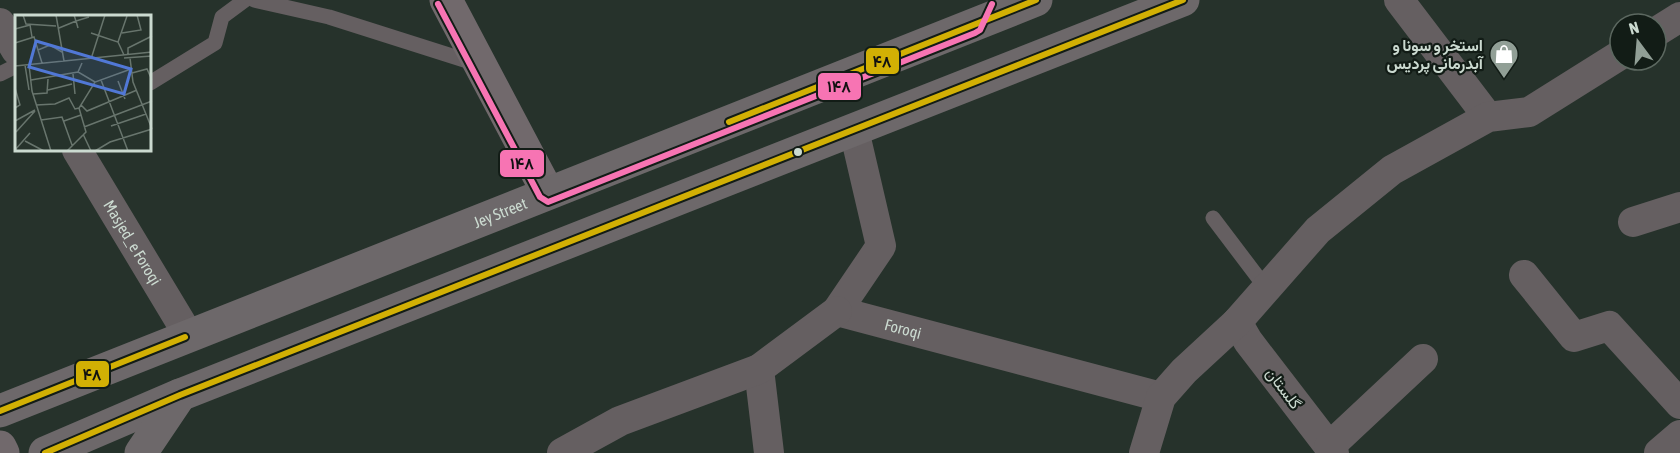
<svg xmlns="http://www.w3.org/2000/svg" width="1680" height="453" font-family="'Asap Condensed',Vazirmatn,sans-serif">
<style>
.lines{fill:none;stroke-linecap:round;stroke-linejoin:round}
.lane{stroke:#655f61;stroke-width:15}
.street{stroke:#655f61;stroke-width:30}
.secondary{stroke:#71696c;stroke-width:33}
.primary{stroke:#6d686a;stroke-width:33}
.bus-1-casing{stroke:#121c16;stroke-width:10}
.bus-2-casing{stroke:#121c16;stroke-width:10}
.bus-1{stroke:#d2b004;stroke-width:6}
.bus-2{stroke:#f774b3;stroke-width:6}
.bus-dot{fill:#cbdad0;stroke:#121c16;stroke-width:2}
.labels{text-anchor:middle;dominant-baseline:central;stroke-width:4.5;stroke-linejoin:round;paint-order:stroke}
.poi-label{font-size:16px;font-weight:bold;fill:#cbdad0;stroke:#121c16;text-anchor:end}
.street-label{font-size:16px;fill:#cbdad0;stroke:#121c16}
.inset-road{fill:none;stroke:#68756d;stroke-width:1.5}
.view{fill:#5178d6;fill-opacity:0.15;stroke:#5178d6;stroke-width:3}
.inset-edge{fill:none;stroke:#cbdad0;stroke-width:3}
.line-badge{stroke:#121c16;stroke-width:2}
.pale-badge-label{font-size:16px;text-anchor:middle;font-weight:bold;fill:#111}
</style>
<rect width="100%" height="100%" fill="#26322b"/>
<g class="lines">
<g class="lane">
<polyline points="254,0 329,17 477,64"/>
<polyline points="0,74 16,66"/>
<polyline points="150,83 215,43 222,17 245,0"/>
<polyline points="1213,218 1266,288"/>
</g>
<g class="street">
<polyline points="1399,0 1488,117"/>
<polyline points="0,23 16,50"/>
<polyline points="1656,32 1680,17"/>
<path id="s1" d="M 854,130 L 881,246 L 837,311 L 1161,397"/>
<path id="s2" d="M 77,150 L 189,336"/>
<polyline points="1633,222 1680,207"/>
<polyline points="1524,275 1574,337 1609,326 1680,404"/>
<polyline points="1237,322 1248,341 1334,453"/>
<polyline points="759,369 769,453"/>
<polyline points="1329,447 1423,359"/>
<polyline points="562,453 620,421 759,369 837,311"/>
<polyline points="1144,453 1161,397 1184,371 1237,322 1318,230 1392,170 1488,117 1529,112 1620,55"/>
<polyline points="1659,453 1680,435"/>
</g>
<g class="secondary">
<polyline points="446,0 548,193"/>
<polyline points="0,447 3,453"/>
</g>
<g class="primary">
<path id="s3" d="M 0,411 L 1036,0"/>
<polyline points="45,453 180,395 1183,0"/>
<polyline points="141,453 180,395"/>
</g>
<g class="bus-1-casing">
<g id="bus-1">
<polyline points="729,122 1036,0"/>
<polyline points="0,411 185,337"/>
<polyline points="45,453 180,395 1183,0"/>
</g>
</g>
<g class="bus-2-casing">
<polyline id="bus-2" points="438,4 540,197 548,202 975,33 980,30 992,4"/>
</g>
<use href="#bus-1" class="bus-1"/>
<use href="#bus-2" class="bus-2"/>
</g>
<defs>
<g id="shop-pin" transform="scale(1.5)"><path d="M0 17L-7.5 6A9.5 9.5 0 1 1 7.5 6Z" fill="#919f96" stroke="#121c16"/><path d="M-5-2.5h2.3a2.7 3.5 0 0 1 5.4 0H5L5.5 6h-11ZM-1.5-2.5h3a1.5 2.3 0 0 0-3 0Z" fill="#fff"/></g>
</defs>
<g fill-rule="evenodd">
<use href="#shop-pin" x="1504" y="54"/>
</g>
<circle class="bus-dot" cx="798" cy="152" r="5"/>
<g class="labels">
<g class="poi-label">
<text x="1483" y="45">استخر و سونا و<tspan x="1483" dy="18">آبدرمانی پردیس</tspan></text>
</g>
<g class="street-label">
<text stroke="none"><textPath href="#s3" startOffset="538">Jey Street</textPath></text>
<text stroke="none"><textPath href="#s2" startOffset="108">Masjed_e Foroqi</textPath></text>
<text stroke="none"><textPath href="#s1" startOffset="266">Foroqi</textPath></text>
<text transform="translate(1284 388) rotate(53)">گلستان</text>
</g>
</g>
<g transform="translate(15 15)">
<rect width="136" height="136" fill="#26322b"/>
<path class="inset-road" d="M 8,0 L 11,9 L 41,11M 41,0 L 49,46M 44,13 L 61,6 L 59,0M 63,13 L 61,6 L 74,2M 0,14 L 15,10 L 17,22M 76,18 L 103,27 L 109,40M 107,18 L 126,15 L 122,0M 103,27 L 112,1M 0,28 L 19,22 L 27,48M 23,35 L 35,30 L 47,37M 113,39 L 113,33 L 137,21M 109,43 L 137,41M 115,43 L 118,67 L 137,114M 76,44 L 90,0M 67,48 L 63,57 L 80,67M 10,50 L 14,75M 14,50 L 17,76 L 36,136M 0,51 L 137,37M 117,58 L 132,54 L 137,65M 58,59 L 60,79M 16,65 L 63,57M 86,65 L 113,136M 103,66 L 110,84M 0,73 L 5,90 L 0,93M 33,75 L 57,69M 18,79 L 32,78 L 33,64M 21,90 L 40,89 L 54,83 L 60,94 L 64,93M 66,90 L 72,96 L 122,75M 26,105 L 47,102 L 57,130M 0,106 L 20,95M 49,106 L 66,100M 96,111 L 131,99M 69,112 L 137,86M 1,117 L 20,96M 68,119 L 76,136M 10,126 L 29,136M 0,135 L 15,118M 52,136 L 71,117 L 64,93 L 80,67 L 116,54M 80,136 L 95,127 L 137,114"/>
<path class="view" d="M 21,26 L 116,54 L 109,79 L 14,52 Z"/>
<rect width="136" height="136" class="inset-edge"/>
</g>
<g class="line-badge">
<rect x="865" y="47" width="35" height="28" rx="6" fill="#d2b004"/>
<rect x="817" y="72" width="45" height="29" rx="6" fill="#f774b3"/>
<rect x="499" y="149" width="46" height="29" rx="6" fill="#f774b3"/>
<rect x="75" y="360" width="35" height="28" rx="6" fill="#d2b004"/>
</g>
<g class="pale-badge-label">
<text x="882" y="67">۴۸</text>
<text x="839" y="92">۱۴۸</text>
<text x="522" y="169">۱۴۸</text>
<text x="92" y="380">۴۸</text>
</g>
<g transform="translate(1638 42) rotate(344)"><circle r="28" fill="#121c16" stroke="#5c6860" stroke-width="1.5"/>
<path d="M0-4.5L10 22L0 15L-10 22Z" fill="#919f96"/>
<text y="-9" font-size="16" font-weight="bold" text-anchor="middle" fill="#cbdad0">N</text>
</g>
</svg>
